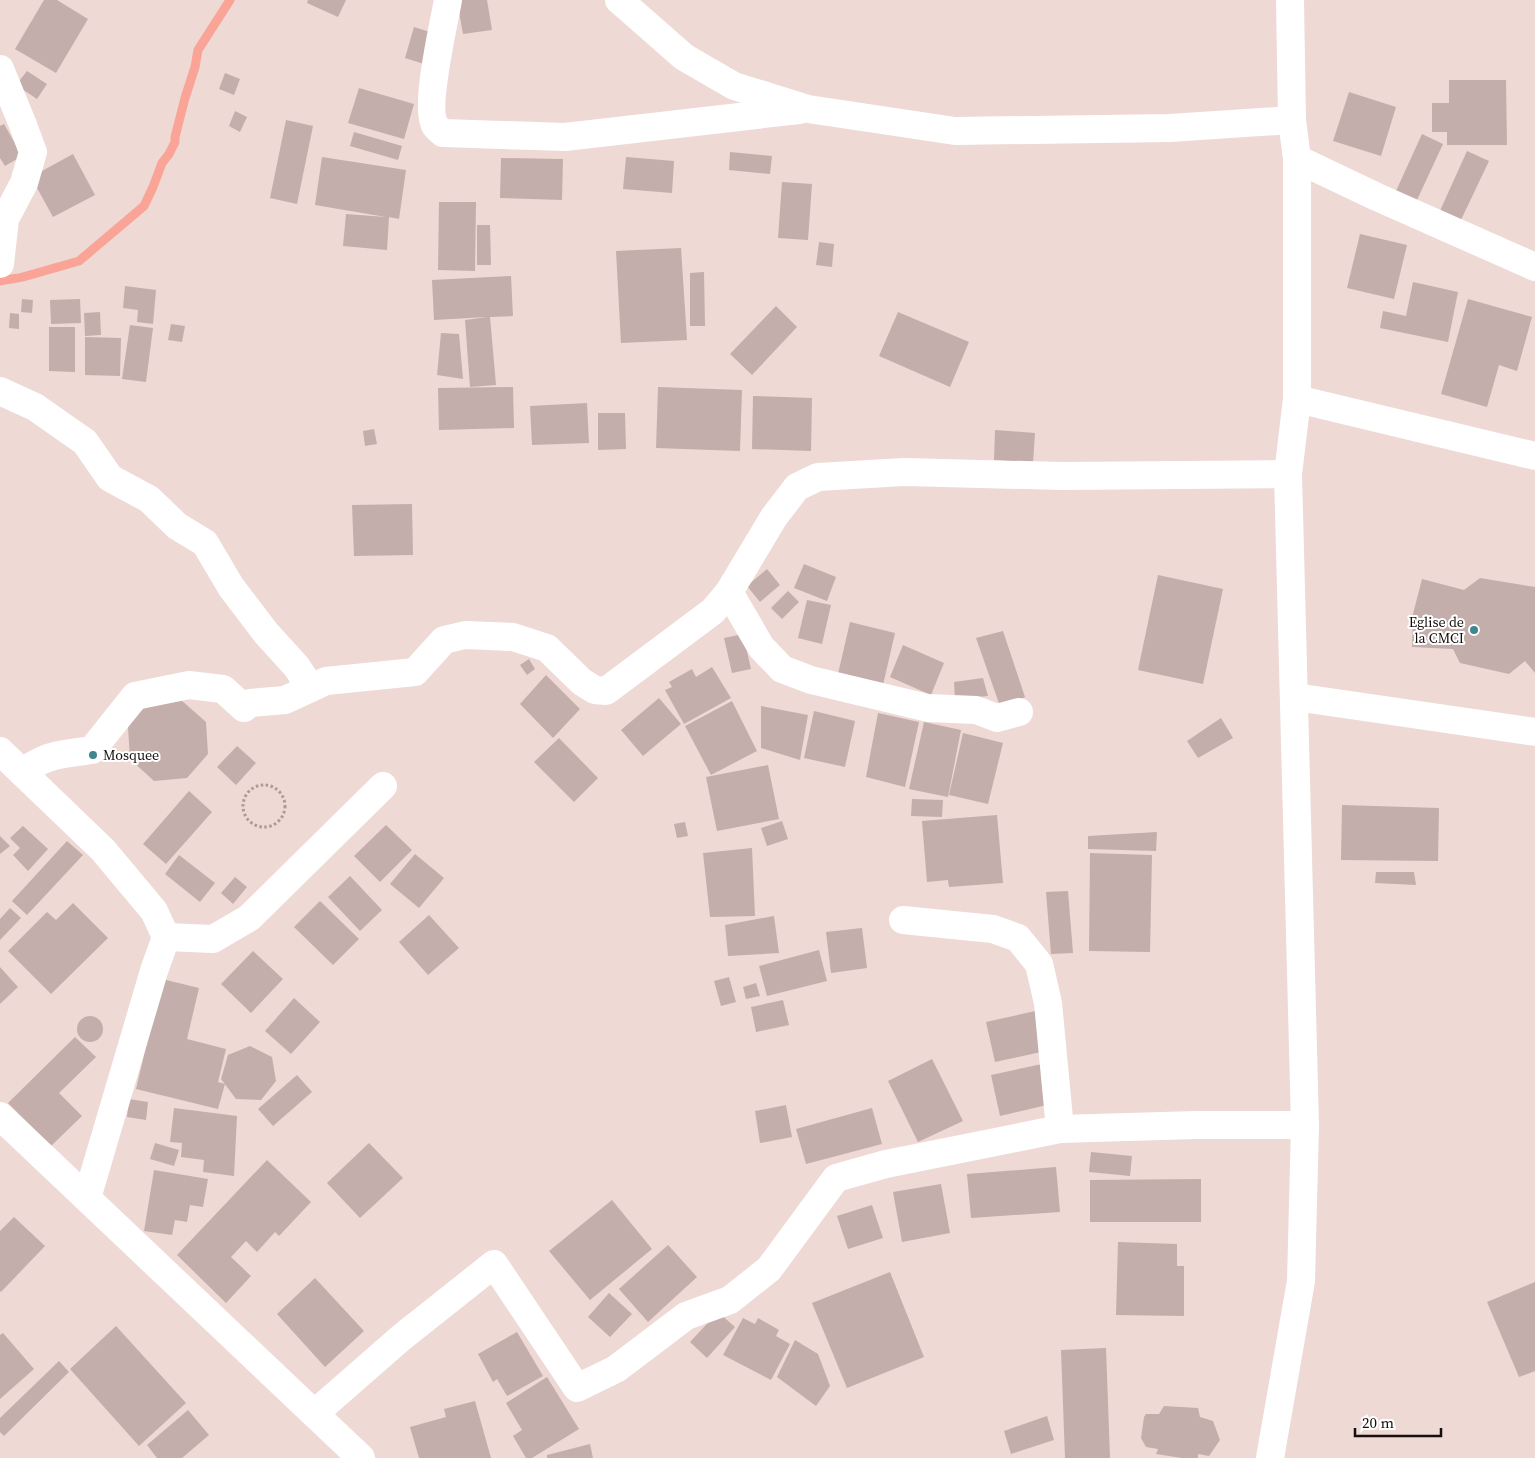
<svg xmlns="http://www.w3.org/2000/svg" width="1535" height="1458" font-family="'Source Serif 4',serif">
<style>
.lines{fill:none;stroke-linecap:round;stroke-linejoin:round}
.stream{stroke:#f9a497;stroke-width:9}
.building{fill:#c3aeab}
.path{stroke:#ab9a97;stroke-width:3;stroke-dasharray:2.5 2.5;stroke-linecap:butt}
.minor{stroke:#fff;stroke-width:28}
.tertiary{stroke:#fff;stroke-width:28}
.poi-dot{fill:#408691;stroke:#fff;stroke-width:2}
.labels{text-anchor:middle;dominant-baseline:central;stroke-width:4;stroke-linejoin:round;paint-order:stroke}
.poi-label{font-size:14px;fill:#160f0d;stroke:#fff;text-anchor:end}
</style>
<rect width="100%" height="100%" fill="#eed9d5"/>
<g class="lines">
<path class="stream" d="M 0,281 C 8,279 15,279 23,277 L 79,261 L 144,206 L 153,187 L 162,163 L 169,154 L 175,142 L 175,137 L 185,98 L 195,67 L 198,50 L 230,0"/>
</g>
<g class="building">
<polygon points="44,0 57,0 88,19 56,73 15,49"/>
<polygon points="308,0 346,0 338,17 307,3"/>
<polygon points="457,0 487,0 492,30 463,34"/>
<polygon points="414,27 433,33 424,64 405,58"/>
<polygon points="27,71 47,84 37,99 16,85"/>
<polygon points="225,73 240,79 234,95 219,89"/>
<polygon points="1449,80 1506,80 1507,145 1447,145 1447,132 1432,132 1432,103 1449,103"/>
<polygon points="359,88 414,104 404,139 348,123"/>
<polygon points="1349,92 1396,107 1381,156 1333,141"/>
<polygon points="235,111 247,117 240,132 229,126"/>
<polygon points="286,120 313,126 297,204 270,198"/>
<polygon points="4,124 22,156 5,166 0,158 0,126"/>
<polygon points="354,132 402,146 398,160 350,146"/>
<polygon points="1422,134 1443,144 1417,200 1396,191"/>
<polygon points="1467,151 1489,161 1460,222 1439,213"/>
<polygon points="730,152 772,156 770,174 729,170"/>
<polygon points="73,154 95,195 53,217 31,177"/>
<polygon points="322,157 406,170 399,219 389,217 387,250 343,246 346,214 386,217 315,205"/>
<polygon points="626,157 674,161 672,193 623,189"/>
<polygon points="501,158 563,159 562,200 500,198"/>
<polygon points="782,182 812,184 808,240 778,238"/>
<polygon points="439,202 476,202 475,271 438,270"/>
<polygon points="477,225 490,225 491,265 477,265"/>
<polygon points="1360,234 1407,245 1394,299 1347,288"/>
<polygon points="819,242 834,244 832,267 816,265"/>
<polygon points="681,248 687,340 621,343 616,251"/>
<polygon points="704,272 705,326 690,326 690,273"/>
<polygon points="511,276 513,316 490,317 496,385 470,387 465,320 487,317 434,320 432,280"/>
<polygon points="1413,282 1458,292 1448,342 1380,328 1383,311 1406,316"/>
<polygon points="125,286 156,290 153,324 137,322 138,310 123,308"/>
<polygon points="22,299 33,300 32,313 21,312"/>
<polygon points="80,299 81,323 51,324 50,300"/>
<polygon points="1468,299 1532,317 1517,371 1499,365 1487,407 1441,394"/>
<polygon points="776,306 797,327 752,375 730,354"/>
<polygon points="100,312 101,335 85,336 84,313"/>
<polygon points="898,312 969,342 950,387 879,356"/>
<polygon points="10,313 19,314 19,329 9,328"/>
<polygon points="171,324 185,326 182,342 168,340"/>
<polygon points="130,325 153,328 146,382 122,379"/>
<polygon points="49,327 75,327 75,372 49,371"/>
<polygon points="441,333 459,334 463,379 437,375"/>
<polygon points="85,337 121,338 120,376 85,375"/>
<polygon points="513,387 514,428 439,430 438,388"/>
<polygon points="658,387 742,390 740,451 656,448"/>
<polygon points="753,396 812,398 811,451 752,449"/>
<polygon points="587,403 589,443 532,445 530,406"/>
<polygon points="598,413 625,413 626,449 598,450"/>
<polygon points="374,429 377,444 365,446 363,431"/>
<polygon points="995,430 1035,433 1033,463 994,460"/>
<polygon points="412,504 413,555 354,556 352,505"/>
<polygon points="804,564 836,577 827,601 794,588"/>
<polygon points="767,569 780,585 760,602 747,586"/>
<polygon points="1158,575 1223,589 1203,684 1138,670"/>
<polygon points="1480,578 1535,587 1535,673 1525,661 1509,674 1460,663 1453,649 1412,647 1413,614 1422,579 1464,590"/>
<polygon points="788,591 799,602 782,619 771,608"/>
<polygon points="807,600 831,605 822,644 798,638"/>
<polygon points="850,622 895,633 883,685 838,674"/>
<polygon points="1003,631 1025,697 1001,709 976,638"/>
<polygon points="743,634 751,669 732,673 724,638"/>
<polygon points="903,645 944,663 931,695 890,677"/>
<polygon points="529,659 535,669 527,675 520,665"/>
<polygon points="712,667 731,698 684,724 665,690 672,687 669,682 692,669 696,677"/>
<polygon points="546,675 580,709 553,738 520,704"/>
<polygon points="983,678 988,696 955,699 954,682"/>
<polygon points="659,698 681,724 643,756 621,730"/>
<polygon points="181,700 206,722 208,754 187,778 154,781 130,759 128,727 149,702"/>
<polygon points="732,701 757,751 711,775 685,726"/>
<polygon points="761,706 808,715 800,760 761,748"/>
<polygon points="814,711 855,721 845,767 804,758"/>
<polygon points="878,713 919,722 905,787 866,777"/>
<polygon points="1221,718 1233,738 1198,758 1187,741"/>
<polygon points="924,722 961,730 948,797 909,789"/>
<polygon points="963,733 1003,743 988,804 949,795"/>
<polygon points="559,738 598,778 574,802 534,762"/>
<polygon points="237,746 256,763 236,785 217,767"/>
<polygon points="768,765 779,819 717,831 706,777"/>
<polygon points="189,791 212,812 166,864 143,844"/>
<polygon points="912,799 943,800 942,817 911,816"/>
<polygon points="1342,805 1439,808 1438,861 1341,860"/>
<polygon points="997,815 1003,883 949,887 948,880 927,882 922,821"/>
<polygon points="782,821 788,839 767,846 761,828"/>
<polygon points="685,822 688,836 677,838 674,824"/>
<polygon points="386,825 412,850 380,882 354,856"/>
<polygon points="23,826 48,849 28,871 13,855 20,848 10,838"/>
<polygon points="1157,832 1156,851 1088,849 1088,836"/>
<polygon points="0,836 10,846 0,854"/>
<polygon points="67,841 83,855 27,915 12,901"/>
<polygon points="752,848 755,916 710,917 703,853"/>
<polygon points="1090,853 1152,855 1150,952 1089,951"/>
<polygon points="415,854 444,878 419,908 390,884"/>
<polygon points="179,855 215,883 200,902 165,874"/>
<polygon points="1376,872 1414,872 1416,885 1375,883"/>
<polygon points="350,876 382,910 360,931 328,897"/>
<polygon points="235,877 247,887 233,904 221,893"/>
<polygon points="1068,891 1073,953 1051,954 1046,892"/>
<polygon points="320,901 359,939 333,965 294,927"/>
<polygon points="73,903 108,938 51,994 8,951 47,912 56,920"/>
<polygon points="10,908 21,918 0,940 0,919"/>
<polygon points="429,915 459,948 428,975 399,942"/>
<polygon points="774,916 779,953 728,956 725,925"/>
<polygon points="862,928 867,968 831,973 826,932"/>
<polygon points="819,950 827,981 767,996 759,966"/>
<polygon points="253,951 283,979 251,1013 221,984"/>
<polygon points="0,967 18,987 0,1004"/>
<polygon points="729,977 736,1002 721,1006 714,981"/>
<polygon points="162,979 199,988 187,1039 226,1049 218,1082 225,1084 218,1109 136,1089"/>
<polygon points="756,983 760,996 746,999 743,987"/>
<polygon points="294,998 320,1022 291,1054 265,1031"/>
<polygon points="783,1000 789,1025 756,1032 751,1007"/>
<polygon points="1040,1010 1050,1050 995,1062 986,1022"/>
<circle cx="90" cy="1029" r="13"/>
<polygon points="75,1037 96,1057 59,1093 82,1116 51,1146 8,1103"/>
<polygon points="250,1046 272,1057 276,1081 261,1100 236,1099 221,1079 228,1055"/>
<polygon points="932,1059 963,1121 918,1142 888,1081"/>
<polygon points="1042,1064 1051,1104 1000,1116 991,1075"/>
<polygon points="297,1075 312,1092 273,1126 258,1109"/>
<polygon points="129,1099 148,1102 146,1120 127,1117"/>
<polygon points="786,1105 792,1137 760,1143 755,1111"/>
<polygon points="174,1108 237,1116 234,1176 203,1172 204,1160 181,1157 182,1143 170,1142"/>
<polygon points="872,1108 882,1144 806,1164 796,1129"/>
<polygon points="155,1143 179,1150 174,1166 150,1159"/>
<polygon points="369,1143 403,1178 360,1218 327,1183"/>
<polygon points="1091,1152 1132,1156 1130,1176 1089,1172"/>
<polygon points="267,1160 311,1202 279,1236 275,1232 257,1252 246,1241 231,1257 251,1276 226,1303 177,1255"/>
<polygon points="1056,1167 1060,1212 971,1218 967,1174"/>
<polygon points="154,1170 208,1179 203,1207 190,1205 187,1222 175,1220 172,1235 144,1231"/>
<polygon points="1201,1179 1201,1222 1090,1222 1090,1180"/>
<polygon points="941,1184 950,1233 902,1242 893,1192"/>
<polygon points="612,1200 652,1249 590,1300 549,1251"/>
<polygon points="872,1205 883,1238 848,1249 837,1216"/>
<polygon points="14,1217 45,1246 1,1292 0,1291 0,1231"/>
<polygon points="1118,1242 1177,1244 1177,1266 1184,1266 1184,1316 1116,1315"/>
<polygon points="668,1245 697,1277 648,1322 619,1289"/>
<polygon points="890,1272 924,1357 847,1388 812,1303"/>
<polygon points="315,1278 364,1331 325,1367 277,1314"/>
<polygon points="1535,1282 1535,1371 1519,1377 1487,1302"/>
<polygon points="609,1293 632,1314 610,1337 588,1317"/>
<polygon points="718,1312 735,1327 707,1358 690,1342"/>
<polygon points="743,1318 755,1324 758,1318 779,1330 776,1336 790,1344 771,1380 723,1355"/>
<polygon points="116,1326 186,1403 139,1446 70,1369"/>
<polygon points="517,1332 543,1376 507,1396 497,1379 493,1382 478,1354"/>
<polygon points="3,1333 34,1369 0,1399 0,1335"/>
<polygon points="795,1340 818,1354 830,1386 816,1406 777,1377"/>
<polygon points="1106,1348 1110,1458 1065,1458 1061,1350"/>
<polygon points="59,1361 69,1372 4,1436 0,1432 0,1418"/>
<polygon points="547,1377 579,1429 532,1458 526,1458 513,1436 522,1430 506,1403"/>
<polygon points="475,1401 491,1458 419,1458 410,1427 446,1417 444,1409"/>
<polygon points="1164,1406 1198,1408 1200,1417 1213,1421 1220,1440 1209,1456 1198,1454 1198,1458 1182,1458 1156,1454 1158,1449 1146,1447 1141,1438 1144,1417 1146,1414 1159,1414"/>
<polygon points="188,1410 209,1435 182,1458 157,1458 147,1445"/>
<polygon points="1047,1416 1054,1440 1011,1454 1004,1431"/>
<polygon points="590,1444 593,1458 547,1458 547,1455"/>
</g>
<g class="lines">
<circle class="path" cx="264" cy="806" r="21"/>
<g class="minor">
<path d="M 448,0 C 444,23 424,108 435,125 C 436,128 441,131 443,133 L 565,137 L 799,110"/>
<polyline points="619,0 684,57 734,86 808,109 955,131 1170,128 1292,120"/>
<polyline points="0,69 23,125 33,152 24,183 5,219 0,264"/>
<polyline points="1297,159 1377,197 1535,267"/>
<polyline points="0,391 35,407 85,442 110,478 149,499 177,526 205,543 231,587 266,633 296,666 311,688"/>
<polyline points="1297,399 1535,456"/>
<polyline points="729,592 761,647 782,669 811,680 928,708 976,710 997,718 1019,712"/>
<polyline points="1295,697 1535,732"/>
<polyline points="0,751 103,850 154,911 166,937 154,971 87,1198"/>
<path d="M 23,773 C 43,754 65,754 92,750 L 135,696 L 189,685 L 223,689 L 244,708 L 250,703 L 285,700 L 326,681 L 415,672 L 444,640 L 465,635 L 513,637 L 547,648 L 582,682 L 595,690 L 606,691 L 713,611 L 729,592 L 774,517 L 797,487 L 818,477 L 904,472 L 1062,476 L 1288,474"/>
<polyline points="903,920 993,929 1018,938 1039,964 1048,1003 1060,1129"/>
<polyline points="166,937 213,939 249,918 383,786"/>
<polyline points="0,1116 361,1458"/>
<polyline points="315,1413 402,1337 494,1264 577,1388 616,1369 686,1316 730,1300 769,1269 836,1178 886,1164 1060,1129 1196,1125 1305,1125"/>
</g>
<polyline class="tertiary" points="1270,1458 1301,1281 1305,1125 1288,474 1297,399 1297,159 1292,120 1290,0"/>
</g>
<g class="poi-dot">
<circle cx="1474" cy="630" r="5"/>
<circle cx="93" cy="755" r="5"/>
</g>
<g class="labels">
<g class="poi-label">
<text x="1464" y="622">Eglise de<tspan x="1464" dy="16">la CMCI</tspan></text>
<text x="103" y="755" text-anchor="start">Mosquee</text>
</g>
</g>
<path d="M1355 1428v8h86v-8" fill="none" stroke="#160f0d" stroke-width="2.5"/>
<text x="1362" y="1428" font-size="15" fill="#160f0d" stroke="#ffffff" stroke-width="4" paint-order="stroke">20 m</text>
</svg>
